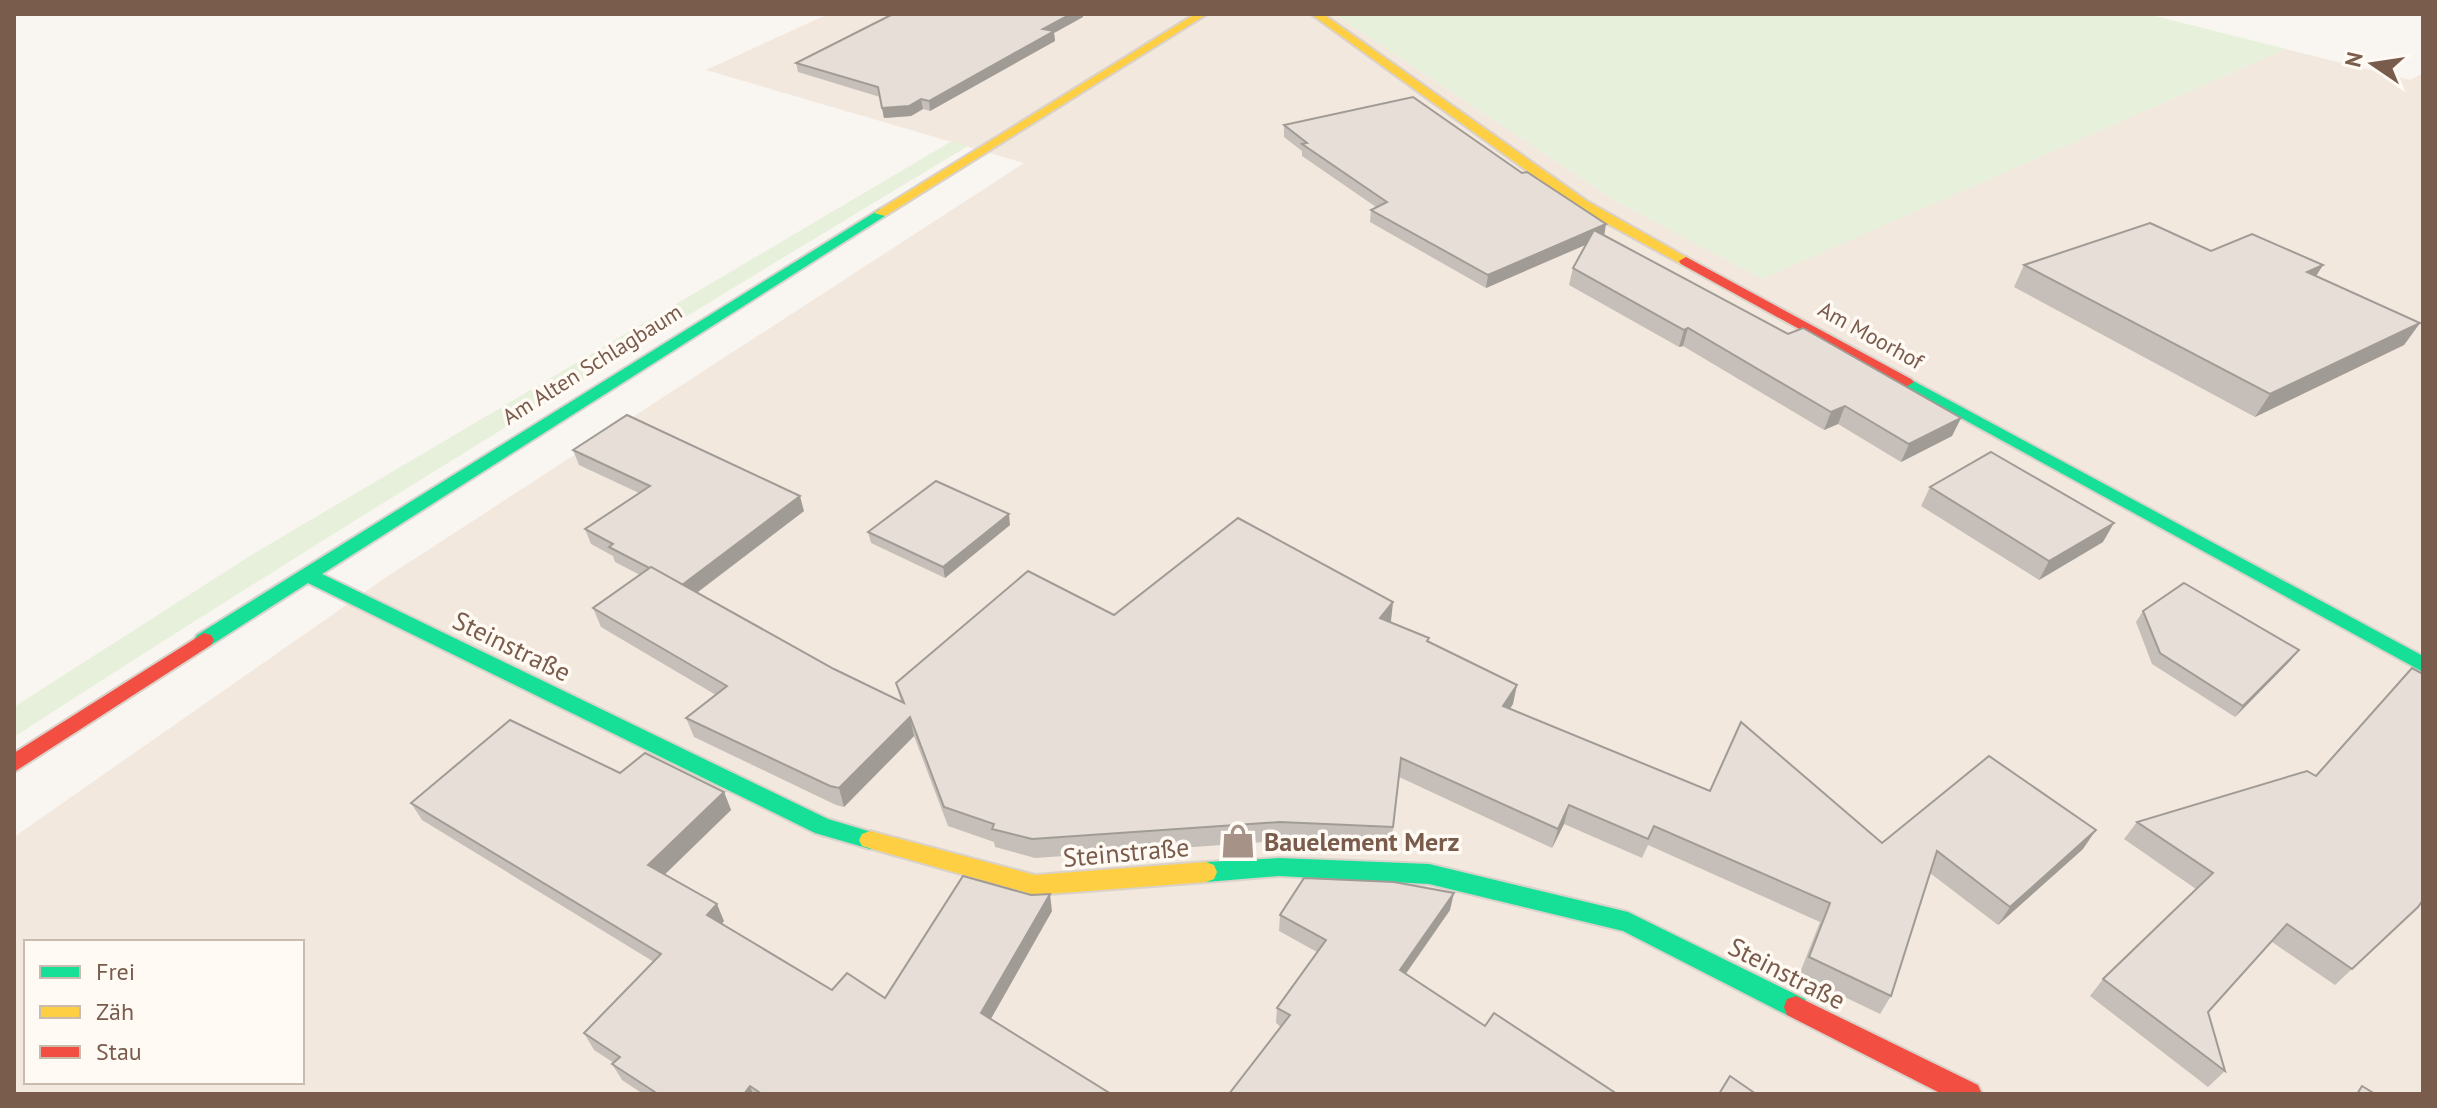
<svg xmlns="http://www.w3.org/2000/svg" width="2437" height="1108" font-family="'PT Sans',sans-serif">
<style>
.residential{fill:#f2e8de;fill-rule:evenodd}
.green{fill:#e7f0db}
.lines{fill:none;stroke-linecap:round;stroke-linejoin:round}
.fast-casing{stroke:#d9d2cb;stroke-width:4}
.slow-casing{stroke:#d9d2cb;stroke-width:4}
.jam-casing{stroke:#d9d2cb;stroke-width:4}
.fast{fill:#16e098;fill-rule:evenodd}
.slow{fill:#ffcf43;fill-rule:evenodd}
.jam{fill:#f24e42;fill-rule:evenodd}
.wall{fill:#c6bfb9}
.shaded-wall{fill:#a19b96}
.building{fill:#e6ded7;stroke:#a19b96;stroke-width:2}
.labels{text-anchor:middle;dominant-baseline:central;stroke-width:7;stroke-linejoin:round;paint-order:stroke}
.street-label{font-size:22px;fill:#7a5c4d;stroke:#fffaf3}
.near-street-label{font-size:26px;fill:#7a5c4d;stroke:#fffaf3}
.near-poi-label{font-size:26px;font-weight:bold;fill:#7a5c4d;stroke:#fffaf3;text-anchor:start}
</style>
<rect width="100%" height="100%" fill="#f9f5f0"/>
<path class="residential" d="M 821,14 L 1334,14 L 1616,201 L 1762,278 L 2286,49 L 2410,80 L 2423,73 L 2423,1094 L 14,1094 L 14,837 L 385,578 L 1024,163 L 706,70 L 824,16 ZM 26,942 L 302,942 L 302,1082 L 26,1082 Z"/>
<g class="green">
<polygon points="1334,14 2147,14 2286,49 1762,279 1616,201"/>
<path d="M 952,141 L 968,146 C 647,339 328,534 14,737 L 14,707 L 253,554 Z"/>
</g>
<g class="lines">
<g class="fast-casing">
<g id="fast">
<polygon points="880,209 885,210 885,216 322,574 828,819 878,834 881,840 878,846 870,849 815,833 308,583 211,645 197,645 194,640 197,635"/>
<polygon points="1906,377 2423,656 2423,672 1901,385 1898,382"/>
<polygon points="1279,858 1429,864 1628,912 1805,999 1808,1007 1805,1015 1796,1018 1787,1015 1623,931 1429,884 1279,876 1206,882 1198,879 1195,872 1198,865 1206,862"/>
</g>
</g>
<g class="slow-casing">
<g id="slow">
<polygon points="1195,14 1207,14 885,216 874,213"/>
<polygon points="1311,14 1323,14 1587,201 1693,261 1686,265 1681,264 1577,207"/>
<polygon points="870,831 1035,875 1206,862 1214,865 1217,872 1214,879 1206,882 1035,895 862,846 859,840 862,834"/>
</g>
</g>
<g class="jam-casing">
<g id="jam">
<polygon points="1686,257 1911,379 1914,382 1906,387 1901,385 1681,264 1679,261"/>
<polygon points="204,633 211,635 214,640 211,645 14,772 14,753"/>
<polygon points="1796,996 1978,1085 1982,1094 1942,1094 1787,1015 1784,1007 1787,999"/>
</g>
</g>
<use href="#fast" class="fast"/>
<use href="#slow" class="slow"/>
<use href="#jam" class="jam"/>
</g>
<g class="wall">
<polygon points="887,14 1083,14 1083,17 1054,33 1055,41 930,111 923,109 911,116 884,118 880,97 798,72 796,63 888,17"/>
<polygon points="1284,125 1604,235 1788,334 1961,418 1952,436 1901,462 1838,424 1824,430 1683,346 1679,347 1569,285 1573,268 1586,244 1486,288 1370,222 1371,210 1376,207 1302,156 1302,151 1284,137"/>
<polygon points="2211,251 2323,265 2316,276 2420,323 2404,345 2255,417 2014,287 2024,265"/>
<polygon points="573,450 804,511 697,593 834,669 901,702 896,683 1114,615 1393,602 1390,622 1428,642 1513,704 1510,709 1710,791 1882,843 2083,849 1998,925 1930,873 1891,996 1880,1014 1799,975 1820,922 1648,845 1642,858 1564,824 1552,848 1399,777 1391,846 1279,841 1035,858 995,847 994,842 948,826 914,736 844,807 836,805 694,737 686,718 716,695 601,627 593,608 640,575 615,562 613,556 591,544 585,529 639,493 579,465"/>
<polygon points="1930,487 2103,542 2039,580 1921,506"/>
<polygon points="1010,525 945,578 871,543 868,532"/>
<polygon points="2143,611 2299,650 2290,661 2235,717 2152,664 2136,622"/>
<polygon points="724,792 731,810 664,875 724,921 722,924 832,990 885,998 1052,911 991,1019 1111,1094 643,1094 622,1080 612,1064 614,1063 594,1050 584,1033 654,962 422,820 411,803"/>
<polygon points="2137,822 2418,907 2335,985 2272,942 2208,1012 2225,1071 2208,1087 2090,996 2103,979 2196,889 2124,839"/>
<polygon points="1450,910 1406,974 1485,1026 1617,1094 1281,1027 1276,1023 1277,1008 1317,952 1279,931 1280,915"/>
</g>
<g class="shaded-wall">
<polygon points="1071,14 1083,14 1083,17 1054,33 1055,41 930,111 929,101 1043,29"/>
<polygon points="921,99 923,109 911,116 884,118 882,108"/>
<polygon points="1606,224 1604,237 1486,288 1488,275"/>
<polygon points="2323,265 2309,287 2307,272"/>
<polygon points="2420,323 2404,345 2255,417 2270,394"/>
<polygon points="1688,328 1683,346 1679,347 1684,330"/>
<polygon points="1845,406 1838,424 1824,430 1831,412"/>
<polygon points="1961,418 1952,436 1901,462 1909,444"/>
<polygon points="800,496 804,511 687,600 682,585"/>
<polygon points="1009,514 1010,525 945,578 943,567"/>
<polygon points="2114,523 2103,542 2039,580 2049,561"/>
<polygon points="1393,602 1391,621 1378,637 1380,618"/>
<polygon points="2299,650 2290,661 2235,717 2243,706"/>
<polygon points="1517,685 1513,704 1499,725 1503,706"/>
<polygon points="910,717 914,736 844,807 839,788"/>
<polygon points="724,792 731,810 656,883 648,865"/>
<polygon points="1569,805 1564,824 1552,848 1558,829"/>
<polygon points="2096,830 2083,849 1998,925 2010,907"/>
<polygon points="1454,893 1450,910 1397,986 1400,970"/>
<polygon points="1050,894 1052,911 985,1029 981,1013"/>
<polygon points="717,904 724,921 714,932 707,915"/>
<polygon points="750,1086 753,1094 744,1094"/>
</g>
<g class="building">
<polygon points="892,14 1071,14 1043,29 1054,31 929,101 921,99 909,106 882,108 878,87 796,63 893,14"/>
<polygon points="1413,97 1522,173 1527,172 1606,224 1488,275 1371,210 1387,202 1302,144 1307,143 1284,125"/>
<polygon points="2150,223 2211,251 2252,234 2323,265 2307,272 2420,323 2270,394 2024,265"/>
<polygon points="1594,230 1788,334 1803,328 1961,418 1909,444 1845,406 1831,412 1688,328 1684,330 1573,268"/>
<polygon points="627,415 800,496 682,585 609,547 613,544 585,529 650,486 573,450"/>
<polygon points="1991,452 2114,523 2049,561 1930,487"/>
<polygon points="936,481 1009,514 943,567 868,532"/>
<polygon points="1238,518 1393,602 1380,618 1429,638 1427,641 1517,685 1503,706 1710,791 1741,722 1882,843 1989,756 2096,830 2010,907 1937,851 1891,996 1809,957 1830,903 1654,826 1648,839 1569,805 1558,829 1401,758 1393,827 1280,822 1032,839 992,829 994,824 944,807 910,717 839,788 830,786 686,718 727,686 593,608 651,567 834,669 904,703 896,683 1028,571 1114,615"/>
<polygon points="2184,583 2299,650 2243,706 2160,653 2143,611"/>
<polygon points="2412,668 2423,674 2423,900 2418,907 2352,969 2287,924 2208,1012 2225,1071 2103,979 2213,873 2137,822 2307,771 2316,776"/>
<polygon points="510,720 620,773 645,753 724,792 648,865 717,904 707,915 832,990 847,973 885,998 963,876 1031,895 1050,894 981,1013 1111,1094 762,1094 750,1086 744,1094 658,1094 612,1064 620,1057 584,1033 661,954 411,803"/>
<polygon points="1304,878 1394,882 1454,893 1400,970 1485,1026 1494,1013 1617,1094 1229,1094 1290,1015 1277,1008 1326,940 1280,915"/>
<polygon points="1730,1076 1756,1094 1719,1094"/>
<polygon points="2362,1086 2375,1094 2357,1094"/>
</g>
<defs>
<g id="shop-bare" transform="scale(2.76)"><path d="M-5-2.5h2.3a2.7 3.5 0 0 1 5.4 0H5L5.5 6h-11ZM-1.5-2.5h3a1.5 2.3 0 0 0-3 0Z" fill="#a69286" stroke="#fffaf3" stroke-width="2.5" paint-order="stroke"/></g>
</defs>
<g fill-rule="evenodd">
<use href="#shop-bare" x="1238" y="841"/>
</g>
<g class="labels">
<g class="street-label">
<text transform="translate(1871 335) rotate(29)">Am Moorhof</text>
<text transform="translate(592 364) rotate(-32)">Am Alten Schlagbaum</text>
</g>
<g class="near-street-label">
<text transform="translate(512 646) rotate(26)">Steinstraße</text>
<text transform="translate(1126 852) rotate(-5)">Steinstraße</text>
<text transform="translate(1787 973) rotate(27)">Steinstraße</text>
</g>
<g class="near-poi-label">
<text x="1264" y="841">Bauelement Merz</text>
</g>
</g>
<rect width="2437" height="1108" fill="none" stroke="#7a5c4d" stroke-width="32"/>
<rect x="24" y="940" width="280" height="144" fill="#fffaf3" stroke="#cabbb1" stroke-width="2"/>
<rect x="40" y="966" width="40" height="12" fill="#16e098" stroke="#cabbb1" stroke-width="2"/>
<text x="96" y="980" font-size="24" fill="#7a5c4d">Frei</text>
<rect x="40" y="1006" width="40" height="12" fill="#ffcf43" stroke="#cabbb1" stroke-width="2"/>
<text x="96" y="1020" font-size="24" fill="#7a5c4d">Zäh</text>
<rect x="40" y="1046" width="40" height="12" fill="#f24e42" stroke="#cabbb1" stroke-width="2"/>
<text x="96" y="1060" font-size="24" fill="#7a5c4d">Stau</text>
<g transform="translate(2373 64) rotate(283)" stroke="#fffaf3" stroke-width="6" paint-order="stroke">
<path d="M0-6L14 30L0 20L-14 30Z" fill="#7a5c4d"/>
<text y="-12" font-size="22" font-weight="bold" text-anchor="middle" fill="#7a5c4d">N</text>
</g>
</svg>
